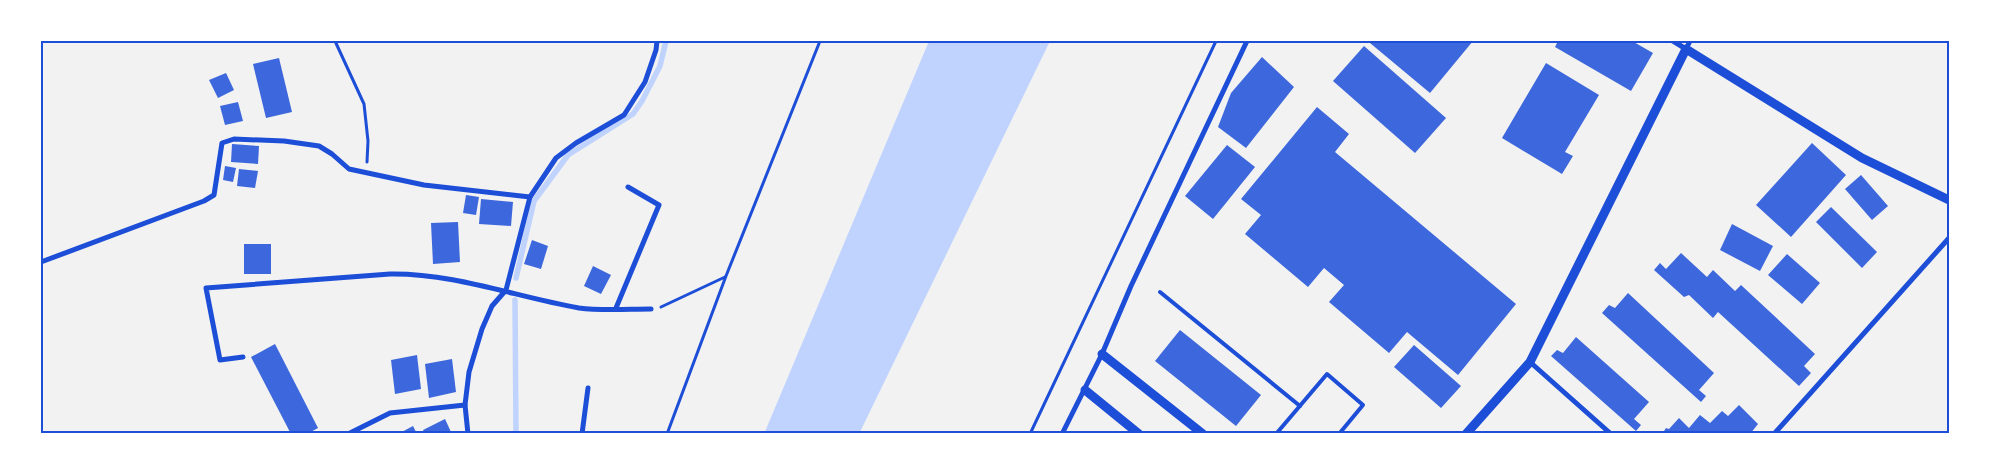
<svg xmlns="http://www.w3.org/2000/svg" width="1990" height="475" font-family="Karla,sans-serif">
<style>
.water{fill:#bfd3fe}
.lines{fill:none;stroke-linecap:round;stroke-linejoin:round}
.stream{stroke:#bfd3fe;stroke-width:5.5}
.building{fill:#3d67dc}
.path{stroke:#1d4ed8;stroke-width:3}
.service{stroke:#1d4ed8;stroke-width:4}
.minor{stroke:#1d4ed8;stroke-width:5}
.tertiary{stroke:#1d4ed8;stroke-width:9}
.neatline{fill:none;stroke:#1d4ed8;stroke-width:2}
</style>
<rect width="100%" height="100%" fill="#f2f2f2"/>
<polygon class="water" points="929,41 1050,41 859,434 764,434"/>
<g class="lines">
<g class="stream">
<polyline points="516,278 534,201 568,155 633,114 642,101 660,66 666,41"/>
<polyline points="515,300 516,434"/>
</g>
</g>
<g class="building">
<polygon points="1371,41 1473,41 1430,93 1370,43"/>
<polygon points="1558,41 1632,41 1653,53 1631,91 1555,47"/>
<polygon points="1364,46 1446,118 1415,153 1333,81"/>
<polygon points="1262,57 1294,87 1246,148 1218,127 1231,93"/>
<polygon points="279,58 292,112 266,118 253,64"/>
<polygon points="1546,63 1599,95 1565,152 1573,156 1562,174 1502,138"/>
<polygon points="226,73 234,90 218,98 209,80"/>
<polygon points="238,102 243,121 225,125 220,106"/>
<polygon points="1317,107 1349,134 1335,152 1516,304 1458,375 1407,332 1389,353 1329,302 1344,285 1324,268 1308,287 1245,234 1261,215 1241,199"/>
<polygon points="1812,143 1846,175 1791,237 1756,205"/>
<polygon points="232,144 259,146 258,164 231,162"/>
<polygon points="1227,145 1255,167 1213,219 1185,196"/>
<polygon points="225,166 236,168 233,182 223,180"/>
<polygon points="239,169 258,171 255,188 237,186"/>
<polygon points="1861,175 1888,206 1872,220 1845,189"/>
<polygon points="466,195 479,197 476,215 463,213"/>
<polygon points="481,199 513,202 511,226 479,224"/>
<polygon points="1831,207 1877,252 1862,268 1816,222"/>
<polygon points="458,222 460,262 433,264 431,223"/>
<polygon points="1732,224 1773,246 1760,271 1720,250"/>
<polygon points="532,240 548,246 541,269 524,264"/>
<rect x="244" y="244" width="27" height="30"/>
<polygon points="1681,253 1707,277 1713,270 1735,291 1741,285 1815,354 1804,366 1811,373 1799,386 1718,312 1713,318 1689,295 1684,297 1654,270 1660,263 1666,269"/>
<polygon points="1787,254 1820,283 1802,304 1768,275"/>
<polygon points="593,266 611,275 601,294 584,286"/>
<polygon points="1628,293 1714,373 1699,390 1706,396 1701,402 1602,313 1609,305 1615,308"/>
<polygon points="1180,330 1261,395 1236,426 1155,361"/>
<polygon points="1576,337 1649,402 1634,419 1641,425 1636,431 1551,356 1557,350 1563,353"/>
<polygon points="275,344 318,428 307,434 291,434 251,357"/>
<polygon points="1414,345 1461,386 1441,408 1394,367"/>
<polygon points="417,355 421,389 395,394 391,360"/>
<polygon points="452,359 456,392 429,398 425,364"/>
<polygon points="1739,405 1758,424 1750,434 1662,434 1666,428 1669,429 1679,418 1689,428 1700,415 1710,423 1722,411 1728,416"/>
<polygon points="445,419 451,432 448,434 425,434 423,430"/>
<polygon points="413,426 417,434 398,434"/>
</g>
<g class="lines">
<g class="path">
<polyline points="335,41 364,104 368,141 367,162"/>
<polyline points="661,307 725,277"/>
<polyline points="667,434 726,276 820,41"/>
<polyline points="1030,434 1216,41"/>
</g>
<g class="service">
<polyline points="1160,292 1300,406"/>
<polyline points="1276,434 1327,374 1363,405 1339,434"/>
</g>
<g class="minor">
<polyline points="1673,41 1686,49 1690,41"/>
<polyline points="41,262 204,201 214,195 222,143 234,139 284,141 319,146 332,154 349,169 424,185 530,197"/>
<polyline points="616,308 659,205 628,187"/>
<path d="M 243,357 L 220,360 L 206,288 L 390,274 C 454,273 516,297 579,308 C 601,311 629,309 651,309"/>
<polyline points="1530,362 1611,434"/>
<polyline points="348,434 390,413 465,405"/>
<polyline points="468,434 465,405 469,372 482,329 492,306 506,290 530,197 556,158 576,143 624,115 645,82 656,50 657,41"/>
<polyline points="582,434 588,388"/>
<polyline points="1062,434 1102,354 1131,286 1247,41"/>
<polyline points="1774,434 1949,238"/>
</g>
<g class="tertiary">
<polyline points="1102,354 1203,434"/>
<polyline points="1085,390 1139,434"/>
<polyline points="1466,434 1530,362 1686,49 1862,158 1949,200"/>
</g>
</g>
<rect width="1990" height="475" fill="none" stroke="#ffffff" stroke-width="85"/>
<rect x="42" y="42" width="1906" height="390" class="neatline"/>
</svg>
